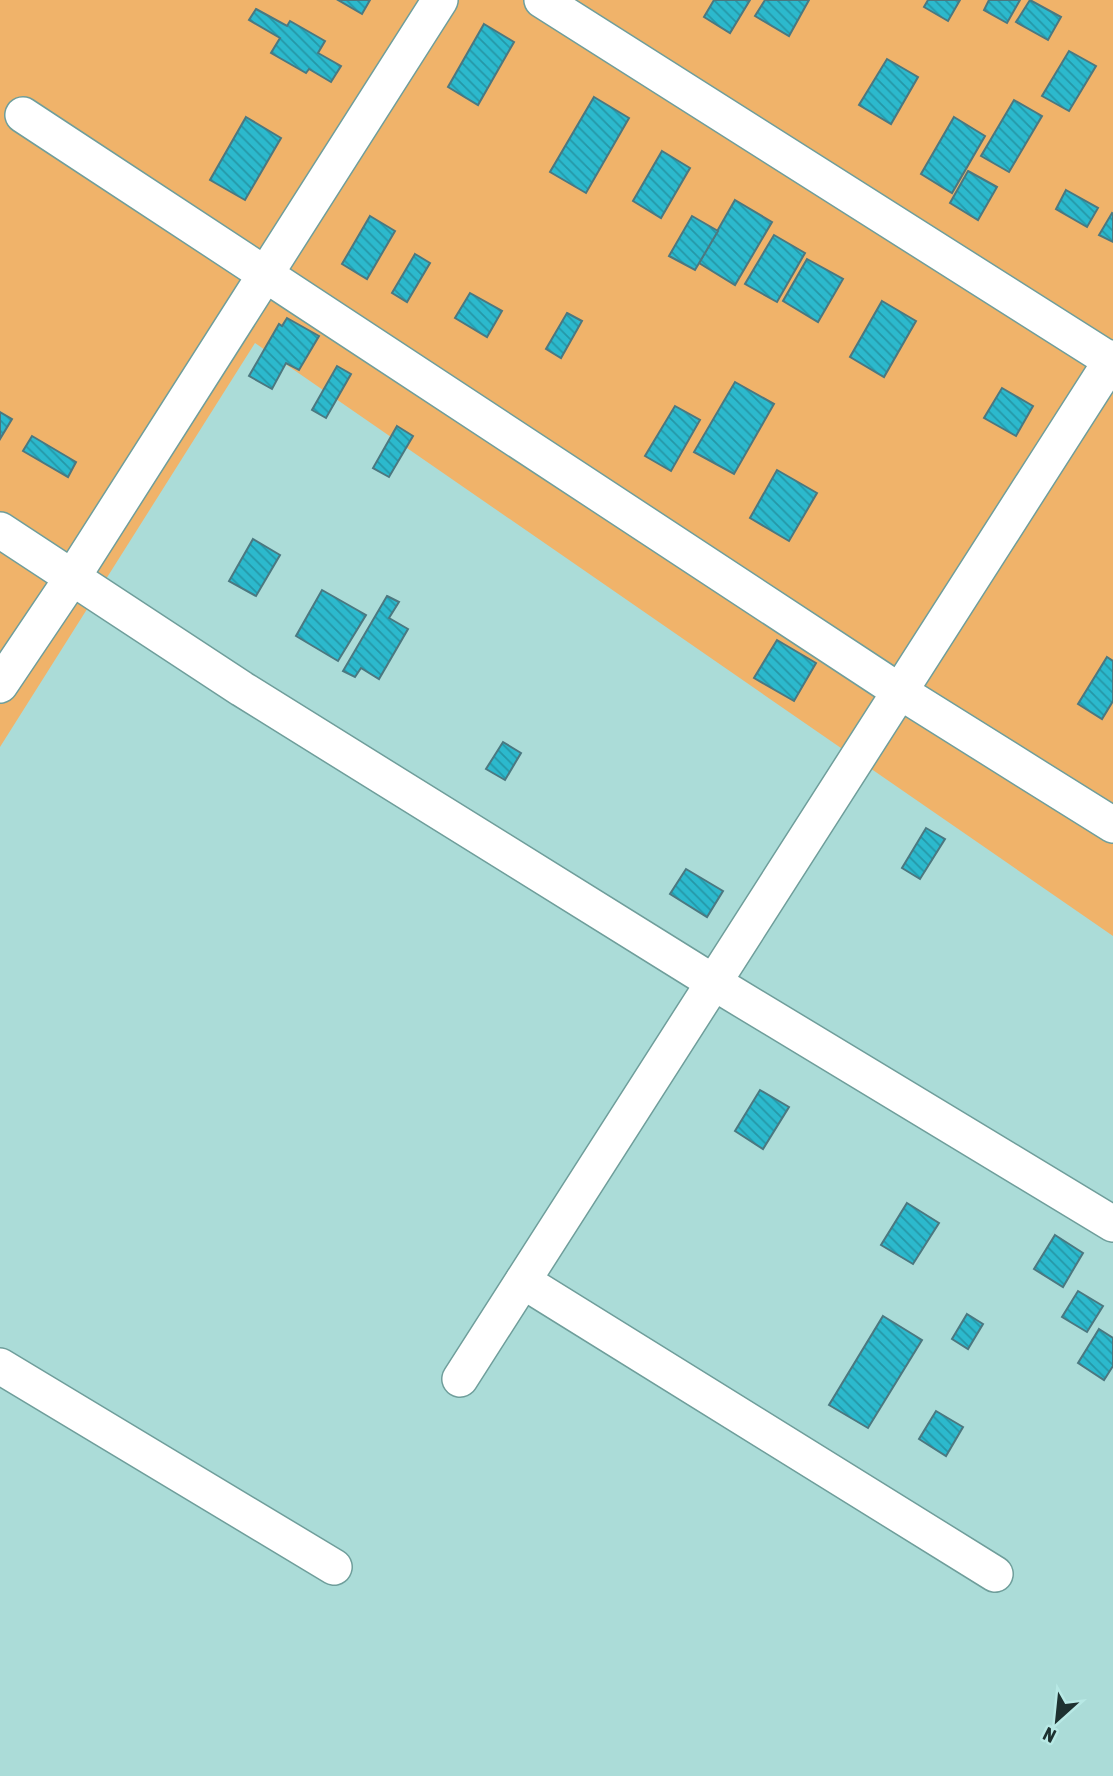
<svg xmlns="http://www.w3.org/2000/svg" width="1113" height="1776" font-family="'Asap Condensed',sans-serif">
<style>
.green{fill:#f0b36a}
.building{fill:url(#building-back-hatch);stroke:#4b7880;stroke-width:2}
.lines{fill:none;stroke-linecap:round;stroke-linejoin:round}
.minor-casing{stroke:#6f9e9b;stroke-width:38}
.minor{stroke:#fff;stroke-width:35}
</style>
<defs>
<pattern id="building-back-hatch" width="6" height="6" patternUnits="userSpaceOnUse" patternTransform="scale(1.75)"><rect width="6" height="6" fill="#2cb9cd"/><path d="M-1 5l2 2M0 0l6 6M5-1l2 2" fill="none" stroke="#2597a7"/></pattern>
</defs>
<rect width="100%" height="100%" fill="#abdcd8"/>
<polygon class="green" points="0,0 1113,0 1113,936 255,343 0,747"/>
<g class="building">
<polygon points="338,0 370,0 362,14"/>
<polygon points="714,0 750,0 730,33 704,17"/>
<polygon points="765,0 809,0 789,36 755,16"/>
<polygon points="928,0 960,0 948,21 924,7"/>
<polygon points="989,0 1020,0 1007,23 984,10"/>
<polygon points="1030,0 1061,17 1048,40 1016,22"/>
<polygon points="256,9 287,26 290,21 325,41 318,53 341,66 331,82 309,69 306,73 271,53 280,38 249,20"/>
<polygon points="484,24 514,42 478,105 448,87"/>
<polygon points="1069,51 1096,66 1069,111 1042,96"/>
<polygon points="887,59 918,77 891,124 859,105"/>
<polygon points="594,97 629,118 586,193 550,172"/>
<polygon points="1014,100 1042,116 1009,172 981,156"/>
<polygon points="246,117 281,138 245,200 210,180"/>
<polygon points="954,117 985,136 952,193 921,174"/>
<polygon points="662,151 690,168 661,218 633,201"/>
<polygon points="968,171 997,187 978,220 950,203"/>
<polygon points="1066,190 1098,208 1087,227 1056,209"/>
<polygon points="735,200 772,222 735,285 699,263"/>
<polygon points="1112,213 1113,214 1113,242 1099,235"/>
<polygon points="370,216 395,231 367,279 342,264"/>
<polygon points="692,216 718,231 695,270 669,256"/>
<polygon points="774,235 805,253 777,302 745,284"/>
<polygon points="415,254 430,263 407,302 392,293"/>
<polygon points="807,259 843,279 818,322 783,301"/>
<polygon points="470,293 502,311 487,337 455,318"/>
<polygon points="882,301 916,321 884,377 850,357"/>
<polygon points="567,313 582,321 561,358 546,349"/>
<polygon points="287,318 319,336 299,370 286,363 272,389 249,376 279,324 282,326"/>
<polygon points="337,366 351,374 326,418 312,410"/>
<polygon points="735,382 774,404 734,474 694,452"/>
<polygon points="1002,388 1033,406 1016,436 984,418"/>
<polygon points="675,406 700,420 671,471 645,456"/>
<polygon points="0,412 12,419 0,439"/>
<polygon points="397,426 413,436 389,477 373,468"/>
<polygon points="32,436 76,462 68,477 23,451"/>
<polygon points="777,470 817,493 789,541 750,518"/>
<polygon points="253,539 280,555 256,596 229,581"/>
<polygon points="322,590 366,615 338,661 296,636"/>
<polygon points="387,596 399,602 389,618 408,629 379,679 361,668 355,677 343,671"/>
<polygon points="777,640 816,663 794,701 754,678"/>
<polygon points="1107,657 1113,661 1113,701 1102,719 1078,704"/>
<polygon points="503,742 521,753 505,780 486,769"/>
<polygon points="926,828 945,839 920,879 902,868"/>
<polygon points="686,869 723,891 707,917 670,894"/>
<polygon points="760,1090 789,1107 763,1149 735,1131"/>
<polygon points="907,1203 939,1223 913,1264 881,1245"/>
<polygon points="1055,1235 1083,1253 1063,1287 1034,1269"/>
<polygon points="1078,1291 1103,1306 1087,1332 1062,1317"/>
<polygon points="967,1314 983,1324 968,1349 952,1339"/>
<polygon points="883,1316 922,1340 868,1428 829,1405"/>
<polygon points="1099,1329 1113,1338 1113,1366 1104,1380 1078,1363"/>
<polygon points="936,1411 963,1427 946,1456 919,1439"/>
</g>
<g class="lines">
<g class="minor-casing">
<g id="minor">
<polyline points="542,0 1113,362"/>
<polyline points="23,115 899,691 1113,825"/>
<polyline points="0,530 242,689 713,982 1113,1224"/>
<polyline points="0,685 72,578 440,0"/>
<polyline points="523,1281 995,1574"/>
<polyline points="0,1366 334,1567"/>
<polyline points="460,1379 1113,358"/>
</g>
</g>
<use href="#minor" class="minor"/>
</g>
<g transform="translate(1057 1720) rotate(207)" stroke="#b8e9e5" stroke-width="5" paint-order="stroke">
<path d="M0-5L12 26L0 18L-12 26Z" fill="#1e3130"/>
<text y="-10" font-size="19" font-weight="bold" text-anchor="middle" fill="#1e3130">N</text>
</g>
</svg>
